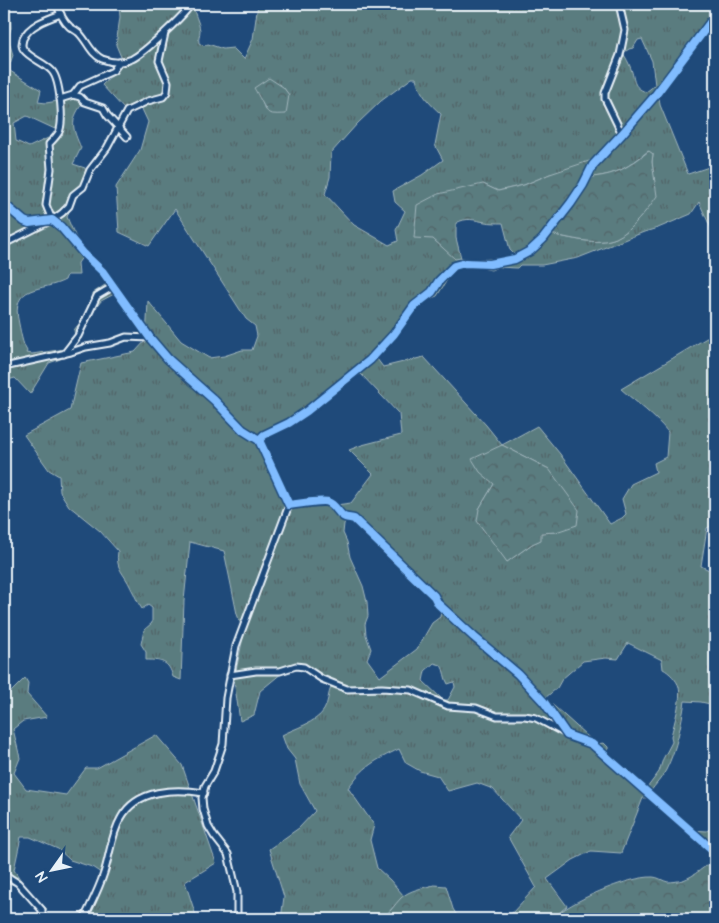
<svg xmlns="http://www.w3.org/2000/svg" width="719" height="923" font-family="'Architects Daughter',sans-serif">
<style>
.grass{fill:url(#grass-tufts);stroke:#a1b6bc;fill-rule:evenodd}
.forest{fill:url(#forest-crowns);stroke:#a1b6bc}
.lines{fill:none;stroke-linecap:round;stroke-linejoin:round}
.minor-casing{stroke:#e8f1f8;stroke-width:9}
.minor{stroke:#1f4a7a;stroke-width:5}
.cycleway-casing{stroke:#1f4a7a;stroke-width:11}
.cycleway{stroke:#80bcff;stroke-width:8}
</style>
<defs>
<pattern id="grass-tufts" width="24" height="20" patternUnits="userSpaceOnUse" patternTransform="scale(1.25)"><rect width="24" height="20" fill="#5a7b7f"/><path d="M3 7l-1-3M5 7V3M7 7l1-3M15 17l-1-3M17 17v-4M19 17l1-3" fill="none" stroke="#516467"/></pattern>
<pattern id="forest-crowns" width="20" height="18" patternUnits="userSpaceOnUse" patternTransform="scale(1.25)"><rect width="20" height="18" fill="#5a7b7f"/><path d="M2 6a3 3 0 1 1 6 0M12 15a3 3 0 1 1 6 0" fill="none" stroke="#516467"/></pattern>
</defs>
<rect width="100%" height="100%" fill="#1f4a7a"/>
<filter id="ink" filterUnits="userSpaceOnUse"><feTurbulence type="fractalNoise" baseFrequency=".02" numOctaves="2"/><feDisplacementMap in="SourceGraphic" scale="10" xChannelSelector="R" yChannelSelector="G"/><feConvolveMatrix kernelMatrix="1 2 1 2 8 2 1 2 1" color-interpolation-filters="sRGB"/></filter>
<g filter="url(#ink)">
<g class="grass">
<path d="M 4,4 L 10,4 L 11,28 L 8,38 L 13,55 L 10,64 L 10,71 L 41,90 L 38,102 L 46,103 L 58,101 L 59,118 L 57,130 L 27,116 L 14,123 L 16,141 L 29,147 L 61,132 L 64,101 L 75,98 L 82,104 C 69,122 73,129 81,148 L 73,164 L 85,168 L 87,182 L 74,196 L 67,217 C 72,229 77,242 86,252 C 99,270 110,269 114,294 L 101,301 L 95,309 L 78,342 L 66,357 L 49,363 L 30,394 L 15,378 L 4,381 ZM 83,256 L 105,277 L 108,283 L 93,293 C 95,306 82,320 74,330 L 75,336 L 70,339 L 65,349 L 32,354 L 26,353 L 27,351 C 22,343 21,333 19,324 C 9,283 43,292 65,280 L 67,275 L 79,275 L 78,263 Z"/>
<path d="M 119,4 L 187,4 L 193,6 C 194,14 199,21 200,30 C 200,35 198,38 199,43 L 204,46 L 208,44 L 223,49 L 233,48 L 244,59 L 253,39 L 258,4 L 597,4 L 599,8 L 615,6 L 619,4 L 715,4 L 715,23 L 713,27 L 677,71 L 659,97 L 660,105 L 688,174 L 715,165 L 715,237 L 699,202 L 691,214 L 658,228 L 644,232 L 578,258 L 542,265 L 520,265 L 517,268 L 498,267 L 491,270 L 468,265 L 454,269 L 437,296 L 427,300 L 409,318 L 377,359 L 383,367 L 424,357 L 486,425 L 502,445 L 537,426 L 560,454 L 610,524 L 622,518 L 626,514 L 622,499 L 631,484 L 656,472 L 654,463 L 666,457 L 668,432 C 654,415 637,403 621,389 L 715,333 L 715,524 L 707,528 L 701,566 L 715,573 L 715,705 L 701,702 L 685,701 C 681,725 677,748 666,770 C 662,778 655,785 650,792 L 692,830 L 707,831 L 715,825 L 715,859 L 649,798 L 643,798 L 621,853 L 591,851 L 573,860 L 547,879 L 567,906 L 552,919 L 504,919 L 512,913 L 536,887 L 508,837 L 521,820 L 493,789 L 477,783 L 448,791 L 438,776 L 420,771 L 406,763 L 399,749 C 374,761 364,766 348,788 L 374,825 L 370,840 L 377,868 L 390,880 L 404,896 L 382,919 L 281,919 L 284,897 L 269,849 L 299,828 L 315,811 L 300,784 L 295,759 L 287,749 L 282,735 C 295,728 316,723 324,710 C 328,704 328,694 331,687 L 304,670 L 294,669 L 282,673 L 260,691 L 254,715 L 240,721 L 234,680 L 244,633 L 237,614 L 224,551 L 190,542 L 184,601 L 181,680 L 173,677 C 169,661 161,660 146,660 L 146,652 L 141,644 L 144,630 L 152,623 L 152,608 L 148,605 L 142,609 C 137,602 135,595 131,588 C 124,572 115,570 118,551 L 100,531 L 69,506 L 60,492 L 59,476 L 49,470 L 24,435 L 70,410 L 81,363 L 135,352 L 146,340 L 148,301 L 181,341 L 209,358 L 224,356 L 242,350 L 252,350 L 257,336 L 255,326 L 246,319 L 175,209 L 149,246 L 119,232 L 116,187 L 140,150 L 148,122 L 141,107 L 125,110 L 102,85 L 124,64 L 116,45 L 120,17 ZM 642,39 L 652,61 L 655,85 L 646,92 C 632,87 635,80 631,69 C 629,63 626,58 623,53 L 629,49 L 633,48 L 638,40 ZM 412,78 L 416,78 C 420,94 429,103 441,114 L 435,145 L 443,160 L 422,175 L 393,191 L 395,202 L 405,211 L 396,230 L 398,241 L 389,245 L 354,225 L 325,194 L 330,177 L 331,153 L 357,124 L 381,101 ZM 269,79 L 283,87 L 289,95 L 265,110 L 261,99 ZM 648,151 L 653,154 L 652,162 L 656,196 C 648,209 631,231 616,238 C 596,246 570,238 550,234 L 593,177 C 619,174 628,167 648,151 ZM 585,172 L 585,177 L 560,213 L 518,253 L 514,254 L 511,257 L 486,259 L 455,258 L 433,239 L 483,184 L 498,191 L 524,185 L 550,174 ZM 361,374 L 399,414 L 401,435 L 362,445 L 349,450 L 373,474 L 351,503 L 336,505 C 322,494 311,501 294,502 L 287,494 L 277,477 L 274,462 L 263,439 L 274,431 L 289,426 L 312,411 L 348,381 ZM 502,445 L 549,469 L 556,532 L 540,533 L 540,540 L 532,544 L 507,562 L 479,509 L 494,484 ZM 346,520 L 353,521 L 432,596 L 441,611 L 440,617 L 432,623 L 417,649 L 380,677 L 367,659 L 371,649 L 366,635 L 365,624 L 368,616 L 367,602 L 363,586 L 350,557 L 347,542 L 343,533 L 344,524 ZM 628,643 L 662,660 L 663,669 C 669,672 677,680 679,687 C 682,698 674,724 671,736 L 672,742 L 663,759 L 659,772 L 647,788 L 608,754 L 608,747 L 604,743 L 596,744 L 545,698 L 557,688 L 562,679 L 583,661 L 606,658 L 618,659 ZM 434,663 L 441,665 C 445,671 444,678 448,684 L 454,682 L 455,687 L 448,700 L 443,700 L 423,681 L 425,671 Z"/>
<polygon points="25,678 28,683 27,694 47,717 23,721 13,729 20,758 14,773 26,789 66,795 86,768 97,768 156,735 182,765 216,863 185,882 197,919 80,919 87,907 101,873 92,867 70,860 58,849 30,837 21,837 14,870 26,888 47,909 41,914 15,885 4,882 4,692 10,693"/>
</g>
<g class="forest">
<path d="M 269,78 L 283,87 L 289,95 L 286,114 C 281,114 273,115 269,113 C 266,112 257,92 254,88 Z"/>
<path d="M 649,151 L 653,154 L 652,162 L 657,196 C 648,209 630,232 616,238 C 596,246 570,238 550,234 L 593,177 C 619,174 628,167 649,151 Z"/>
<path d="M 592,160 L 585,172 L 585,177 C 571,198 540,250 514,254 L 510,250 L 503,223 C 497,223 491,223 485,222 C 474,220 467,217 456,223 L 456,238 L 461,258 L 455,259 L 433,239 L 414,238 L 417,205 L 438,194 L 483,184 L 498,191 L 524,185 L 550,174 Z"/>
<polygon points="502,445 549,469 579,510 577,525 556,532 541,533 541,540 532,544 507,562 477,521 479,509 494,484 480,472 472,459"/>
<path d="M 715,860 L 715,919 L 552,919 C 568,902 629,876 653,877 C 658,877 663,881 668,882 C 672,882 679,881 683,880 C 695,876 704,866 715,860 Z"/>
<path d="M 434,885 L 446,886 L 453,909 L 459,919 L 382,919 C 390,913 394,905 401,898 C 409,890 423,888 434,885 Z"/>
</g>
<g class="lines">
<g class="minor-casing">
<g id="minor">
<path d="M 57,4 C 60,13 62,20 70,27 C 73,29 77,31 79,33 C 88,42 90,53 102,59 C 112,63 123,63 132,59 C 144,53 185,15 191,4"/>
<polyline points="619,4 625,30 620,55 605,93 605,99 622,134"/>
<polyline points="73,95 80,97 85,102 103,108 107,115 127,137"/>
<polyline points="60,99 73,95 80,86 113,71 119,62"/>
<path d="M 4,204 L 24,221 L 29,223 L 52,220 L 61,227 L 84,254 L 103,272 L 150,338 L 168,359 L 214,400 L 243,430 L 259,440 L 289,505 C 296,504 325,500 328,502 C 335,504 337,512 343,516 C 345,518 351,518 354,519 L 434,596 L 438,604 L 474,637 L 518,674 L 544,702 L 567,735 L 592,744 L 715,852"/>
<path d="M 52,220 L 46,205 L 51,169 L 49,144 C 52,141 57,136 59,132 C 64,121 60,80 52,71 C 44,62 31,59 24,50 C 21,46 22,44 23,39 C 29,25 47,19 61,14"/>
<polyline points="4,244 52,220 62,213 69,206 73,195 83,187 90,170 107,148 127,111 148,101 163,97 167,92 168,82 159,61 165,33"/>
<polyline points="64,354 78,336 97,296 114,286"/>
<polyline points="4,367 71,352 86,347 110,343 126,337 150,338"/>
<polyline points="259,440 264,435 289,423 307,411 370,360 394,334 414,306 432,292 439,281 454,266 465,263 490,264 515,259 530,251 543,239 571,203 583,185 593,165 622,134 654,97 715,16"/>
<polyline points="230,675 256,671 280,671 296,666 304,667 322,679 347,689 382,688 411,690 448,706 476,708 497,716 525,716 536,718 564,733"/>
<polyline points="4,874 18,883 42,910 42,919"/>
<path d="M 84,919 C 91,904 99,889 104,873 C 110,855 111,835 121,818 C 137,789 175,788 204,793"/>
<polyline points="237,919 237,892 228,854 214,836 208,826 203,809 202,798 205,786 214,771 223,744 226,698 236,646 289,505"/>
</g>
</g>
<use href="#minor" class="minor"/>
<g class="cycleway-casing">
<g id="cycleway">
<path d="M 4,204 L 24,221 L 29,223 L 52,220 L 61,227 L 84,254 L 103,272 L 150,338 L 168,359 L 214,400 L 243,430 L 259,440 L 289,505 C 296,504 325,500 328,502 C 335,504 337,512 343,516 C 345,518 351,518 354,519 L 434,596 L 438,604 L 474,637 L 518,674 L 544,702 L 567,735 L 592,744 L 715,852"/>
<polyline points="259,440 264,435 289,423 307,411 370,360 394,334 414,306 432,292 439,281 454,266 465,263 490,264 515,259 530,251 543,239 571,203 583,185 593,165 622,134 654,97 715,16"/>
</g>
</g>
<use href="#cycleway" class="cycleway"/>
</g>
</g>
<rect width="719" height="923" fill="none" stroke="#1f4a7a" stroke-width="20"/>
<rect x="10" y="10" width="699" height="903" fill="none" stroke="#e8f1f8" stroke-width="2" filter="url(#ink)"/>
<g transform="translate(52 870) rotate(237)" stroke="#1f4a7a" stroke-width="4" paint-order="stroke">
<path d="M0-4L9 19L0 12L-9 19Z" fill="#e8f1f8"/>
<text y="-8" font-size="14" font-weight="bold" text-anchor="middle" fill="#e8f1f8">N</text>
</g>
</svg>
